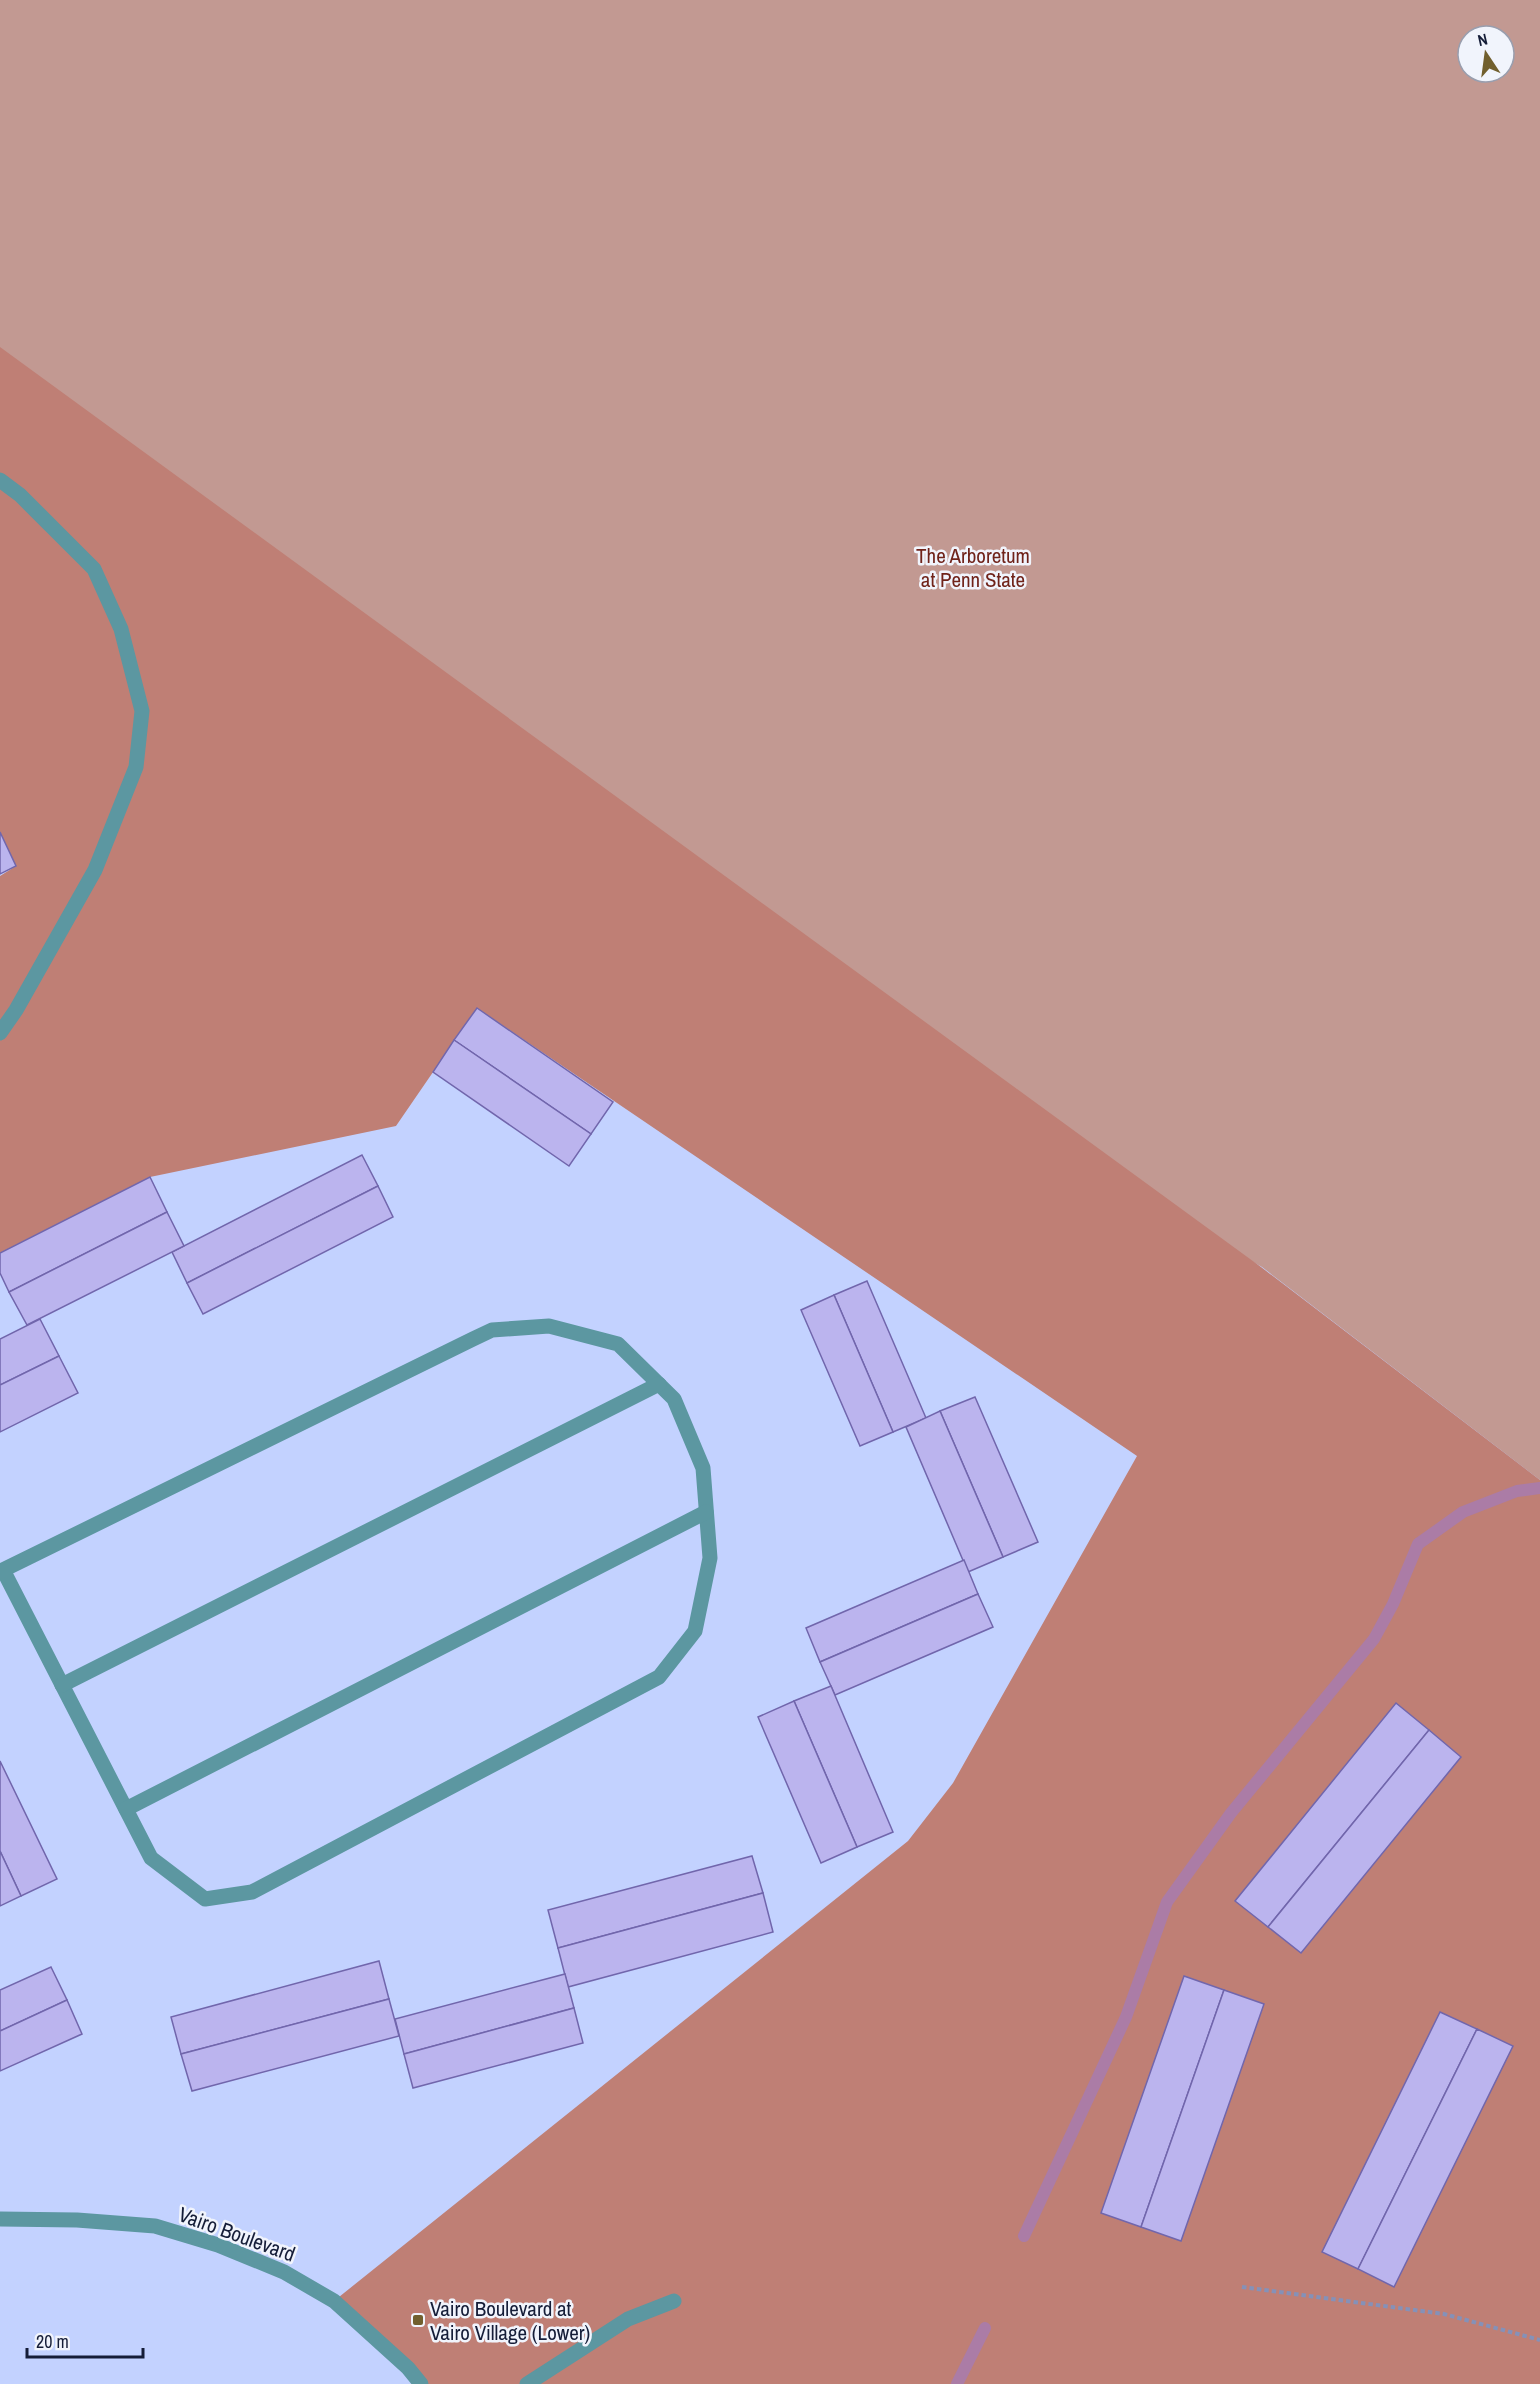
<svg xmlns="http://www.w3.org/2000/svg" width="1540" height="2384" font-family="'Archivo Narrow',sans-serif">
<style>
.green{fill:#c29992;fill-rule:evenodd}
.forest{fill:#bf7f75}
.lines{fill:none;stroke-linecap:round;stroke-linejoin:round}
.stream{stroke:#ab7ca6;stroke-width:12}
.building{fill:#bbb4ee;stroke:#7166ac;stroke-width:1.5}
.path{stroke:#8591b8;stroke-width:4;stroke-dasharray:4.5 3;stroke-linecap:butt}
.service{stroke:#5c97a1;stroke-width:15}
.tertiary{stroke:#5c97a1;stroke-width:15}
.poi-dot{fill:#715f2e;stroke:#f1f4fc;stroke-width:2}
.labels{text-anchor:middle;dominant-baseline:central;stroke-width:5;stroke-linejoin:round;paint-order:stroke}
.park-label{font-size:21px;fill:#70231a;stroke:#f1f4fc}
.street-label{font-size:21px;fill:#151d38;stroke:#f1f4fc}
.poi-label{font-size:21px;fill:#151d38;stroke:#f1f4fc;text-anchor:start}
</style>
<rect width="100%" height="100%" fill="#c3d2ff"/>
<path class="green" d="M 0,0 L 1540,0 L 1540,1480 L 1262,1267 L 0,555 ZM 1468,36 L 1504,36 L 1504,72 L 1468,72 Z"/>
<polygon class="forest" points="0,347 1261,1267 1540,1480 1540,2384 421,2384 334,2301 908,1841 953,1783 1137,1456 477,1008 396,1126 150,1177 0,1253 0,876 16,866 0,832"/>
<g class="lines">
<g class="stream">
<polyline points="1024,2236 1126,2017 1167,1902 1231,1813 1374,1639 1393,1604 1418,1544 1463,1512 1517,1491 1540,1488"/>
<polyline points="957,2384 985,2328"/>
</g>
</g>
<g class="building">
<polygon points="0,832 16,866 0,874"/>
<polygon points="477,1008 613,1102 591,1134 454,1040"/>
<polygon points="454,1040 591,1134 569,1166 433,1072"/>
<polygon points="362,1155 378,1186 187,1283 172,1252"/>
<polygon points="150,1177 167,1212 9,1292 0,1273 0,1253"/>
<polygon points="378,1186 393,1217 203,1314 187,1283"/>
<polygon points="167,1212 184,1246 27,1325 9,1292"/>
<polygon points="867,1281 926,1418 893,1432 834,1295"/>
<polygon points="834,1295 893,1432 860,1446 801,1310"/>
<polygon points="40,1319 59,1356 0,1385 0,1339"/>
<polygon points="59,1356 78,1393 0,1432 0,1385"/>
<polygon points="975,1397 1038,1542 1003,1557 940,1411"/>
<polygon points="940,1411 1003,1557 968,1572 906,1427"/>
<polygon points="964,1560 978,1594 820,1662 806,1628"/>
<polygon points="978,1594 993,1627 835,1695 820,1662"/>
<polygon points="831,1686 893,1832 857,1847 794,1701"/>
<polygon points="794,1701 857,1847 821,1863 758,1717"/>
<polygon points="1396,1703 1429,1730 1268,1927 1235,1901"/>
<polygon points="1429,1730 1461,1757 1301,1953 1268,1927"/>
<polygon points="0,1761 57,1879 21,1896 0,1851"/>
<polygon points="0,1851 21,1896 0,1906"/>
<polygon points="752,1856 763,1893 558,1948 548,1910"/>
<polygon points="763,1893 773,1932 568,1987 558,1948"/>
<polygon points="379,1961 389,1999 181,2054 171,2017"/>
<polygon points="51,1967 67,2000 0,2031 0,1990"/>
<polygon points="565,1974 574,2008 404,2054 395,2019"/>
<polygon points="1184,1976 1224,1990 1141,2227 1101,2213"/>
<polygon points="1224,1990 1264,2004 1181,2241 1141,2227"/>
<polygon points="389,1999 399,2036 192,2091 181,2054"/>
<polygon points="67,2000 82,2034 0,2071 0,2031"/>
<polygon points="574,2008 583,2043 413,2088 404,2054"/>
<polygon points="1440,2012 1477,2029 1358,2269 1322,2252"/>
<polygon points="1477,2029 1513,2046 1394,2287 1358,2269"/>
</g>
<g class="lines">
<polyline class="path" points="1242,2287 1444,2314 1540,2340"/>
<g class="service">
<polyline points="0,480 20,495 94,569 121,629 142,711 136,767 95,870 16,1010 0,1033"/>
<polyline points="0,1571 3,1570 473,1339 492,1330 549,1326 618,1344 674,1399 703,1468 710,1558 695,1631 659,1677 252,1892 205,1899 151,1858 3,1570"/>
<polyline points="62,1685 659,1384"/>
<polyline points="126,1809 706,1512"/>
<polyline points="527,2384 628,2319 674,2301"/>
</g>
<polyline class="tertiary" points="0,2219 77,2220 155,2226 218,2245 284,2272 334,2301 408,2368 421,2384"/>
</g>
<rect class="poi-dot" x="412" y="2314" width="12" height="12" rx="3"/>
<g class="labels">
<g class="park-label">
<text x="973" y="555">The Arboretum<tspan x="973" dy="24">at Penn State</tspan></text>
</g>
<g class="street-label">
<text transform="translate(237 2234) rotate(20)">Vairo Boulevard</text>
</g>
<g class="poi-label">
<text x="430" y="2308">Vairo Boulevard at<tspan x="430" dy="24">Vairo Village (Lower)</tspan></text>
</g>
</g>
<g transform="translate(1486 54) rotate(347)"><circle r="28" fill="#f1f4fc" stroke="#999eae" stroke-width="1.5"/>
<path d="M0-4.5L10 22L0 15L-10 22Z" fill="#715f2e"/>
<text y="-9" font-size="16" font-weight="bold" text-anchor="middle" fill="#151d38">N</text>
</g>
<path d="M27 2348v9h116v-9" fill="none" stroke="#151d38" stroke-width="3"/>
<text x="36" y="2348" font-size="18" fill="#151d38" stroke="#f1f4fc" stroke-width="4.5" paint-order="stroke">20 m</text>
</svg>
